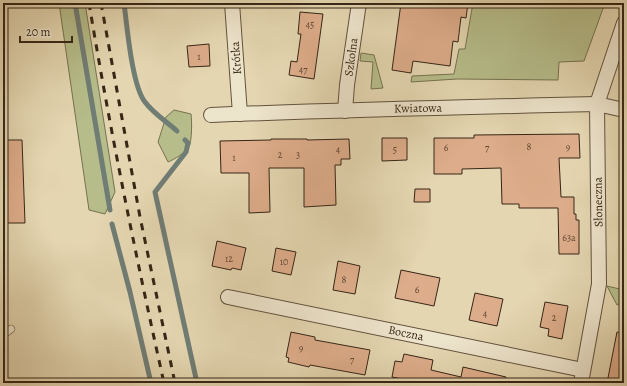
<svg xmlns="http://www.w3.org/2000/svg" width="627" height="386" font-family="Alegreya,serif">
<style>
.green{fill:#b6bd8a;stroke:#767250}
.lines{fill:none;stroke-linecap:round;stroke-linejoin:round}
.stream{stroke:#707d75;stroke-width:5}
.building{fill:#ddac8a;stroke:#362616}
.lane-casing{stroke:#62523d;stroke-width:8}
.street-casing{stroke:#62523d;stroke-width:16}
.lane{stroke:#ede4cc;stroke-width:7}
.street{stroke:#ede4cc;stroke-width:14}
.rail{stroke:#362616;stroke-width:3;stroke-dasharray:7 7;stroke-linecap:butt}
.labels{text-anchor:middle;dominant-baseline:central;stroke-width:4;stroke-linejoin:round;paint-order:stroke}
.number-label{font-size:10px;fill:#604833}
.street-label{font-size:12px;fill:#362616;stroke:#ede4cc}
</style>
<rect width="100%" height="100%" fill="#e4d6b1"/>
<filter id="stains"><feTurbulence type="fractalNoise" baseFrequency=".005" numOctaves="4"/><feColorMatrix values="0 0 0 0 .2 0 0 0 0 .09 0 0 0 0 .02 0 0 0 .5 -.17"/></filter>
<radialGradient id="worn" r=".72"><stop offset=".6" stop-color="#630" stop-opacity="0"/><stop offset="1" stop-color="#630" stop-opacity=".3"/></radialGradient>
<g class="green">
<polygon points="59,3 85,3 115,192 105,214 89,210"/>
<polygon points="473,3 605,3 584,61 559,62 558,80 457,79 411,82 412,76 454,74 459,49 465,49"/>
<polygon points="361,53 374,55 383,88 371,89 373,62 360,61"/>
<path d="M 174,110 L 191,114 C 192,121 192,141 189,147 C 185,153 175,159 168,162 L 158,142 L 166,117 Z"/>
<polygon points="607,286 624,290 624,301 617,305"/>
</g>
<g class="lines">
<g class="stream">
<polyline points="75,3 110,210"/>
<path d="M 124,3 C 127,26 132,86 145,102 C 153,113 167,122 177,131"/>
<polyline points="185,140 188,143 186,152 155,192 197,383"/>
<polyline points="112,224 130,292 151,383"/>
</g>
</g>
<g class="building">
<polygon points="401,3 468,3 466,18 461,17 458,42 453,41 450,66 413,61 411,73 392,70"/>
<polygon points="300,12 323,14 314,79 289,75 291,61 297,62 301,34 298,34"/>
<polygon points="209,44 210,66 189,67 187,46"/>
<polygon points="579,134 580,158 559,158 561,197 574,197 574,214 576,214 576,220 579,220 579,254 559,254 558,208 519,208 519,204 502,204 501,168 462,169 462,174 434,174 434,138 474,138 474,135"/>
<polygon points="382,138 407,138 407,160 382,161"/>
<polygon points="271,139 307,139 307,140 349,139 350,159 341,159 341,165 335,165 336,205 304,207 304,168 269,168 270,212 249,213 249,173 221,173 220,141 271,140"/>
<polygon points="3,140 22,140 25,223 3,223"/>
<polygon points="415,189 430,189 430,202 414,202"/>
<polygon points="217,241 246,248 241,270 232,268 231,270 212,266"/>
<polygon points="276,248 296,252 291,275 272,271"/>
<polygon points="338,261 360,266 355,294 333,290"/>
<polygon points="401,270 440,278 434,306 395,298"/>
<polygon points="475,293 503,299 497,326 469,320"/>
<polygon points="545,302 568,306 562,339 548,336 549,329 540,327"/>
<polygon points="291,332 315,337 315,340 370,350 365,375 310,365 309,367 288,362 289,358 286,357"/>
<polygon points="617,332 624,333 624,383 607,383"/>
<polygon points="404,354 433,360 431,370 461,377 463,367 506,377 506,383 406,383 407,380 392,377 395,361 402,362"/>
</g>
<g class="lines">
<g class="lane-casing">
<polyline id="lane" points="3,335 11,329"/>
</g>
<g class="street-casing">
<g id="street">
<polyline points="232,3 240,114"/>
<polyline points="345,111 347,85 359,3"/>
<path d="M 211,115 C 340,110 468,107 597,104 L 624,110"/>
<polyline points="228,297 583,370"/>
<polyline points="581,383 599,284 597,104 624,23"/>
</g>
</g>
<use href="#lane" class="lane"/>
<use href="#street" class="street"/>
<g class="rail">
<path d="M 89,3 C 110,130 136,257 164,383"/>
<polyline points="101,3 140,217 175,383"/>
</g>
</g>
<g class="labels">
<g class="number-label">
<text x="310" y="24">45</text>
<text x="199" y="56">1</text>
<text x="303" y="69">47</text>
<text x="529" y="146">8</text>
<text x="568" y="146">9</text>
<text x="446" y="147">6</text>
<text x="487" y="147">7</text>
<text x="338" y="149">4</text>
<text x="395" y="149">5</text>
<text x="280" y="154">2</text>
<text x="298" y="154">3</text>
<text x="234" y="157">1</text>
<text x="569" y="237">63a</text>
<text x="229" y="258">12</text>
<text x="284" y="261">10</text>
<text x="344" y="279">8</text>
<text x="417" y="289">6</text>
<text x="485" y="313">4</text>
<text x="554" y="317">2</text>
<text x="301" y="347">9</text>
<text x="352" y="359">7</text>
</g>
<g class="street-label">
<text transform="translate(351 57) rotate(-82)">Szkolna</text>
<text transform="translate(236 58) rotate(-94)">Krótka</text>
<text transform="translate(418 108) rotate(-1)">Kwiatowa</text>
<text transform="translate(598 202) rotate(-91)">Słoneczna</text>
<text transform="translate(406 333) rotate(12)">Boczna</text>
</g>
</g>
<rect width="627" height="386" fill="none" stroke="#e4d6b1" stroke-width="16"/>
<rect x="4" y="4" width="619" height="378" fill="none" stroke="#362616" stroke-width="2"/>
<rect x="8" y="8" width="611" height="370" fill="none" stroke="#362616"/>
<path d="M20 36v6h52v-6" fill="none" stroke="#362616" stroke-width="2"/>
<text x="26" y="36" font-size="12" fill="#362616" stroke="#ede4cc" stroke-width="3" paint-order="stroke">20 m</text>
<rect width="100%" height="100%" filter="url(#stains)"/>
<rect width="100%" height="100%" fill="url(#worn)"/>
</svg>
